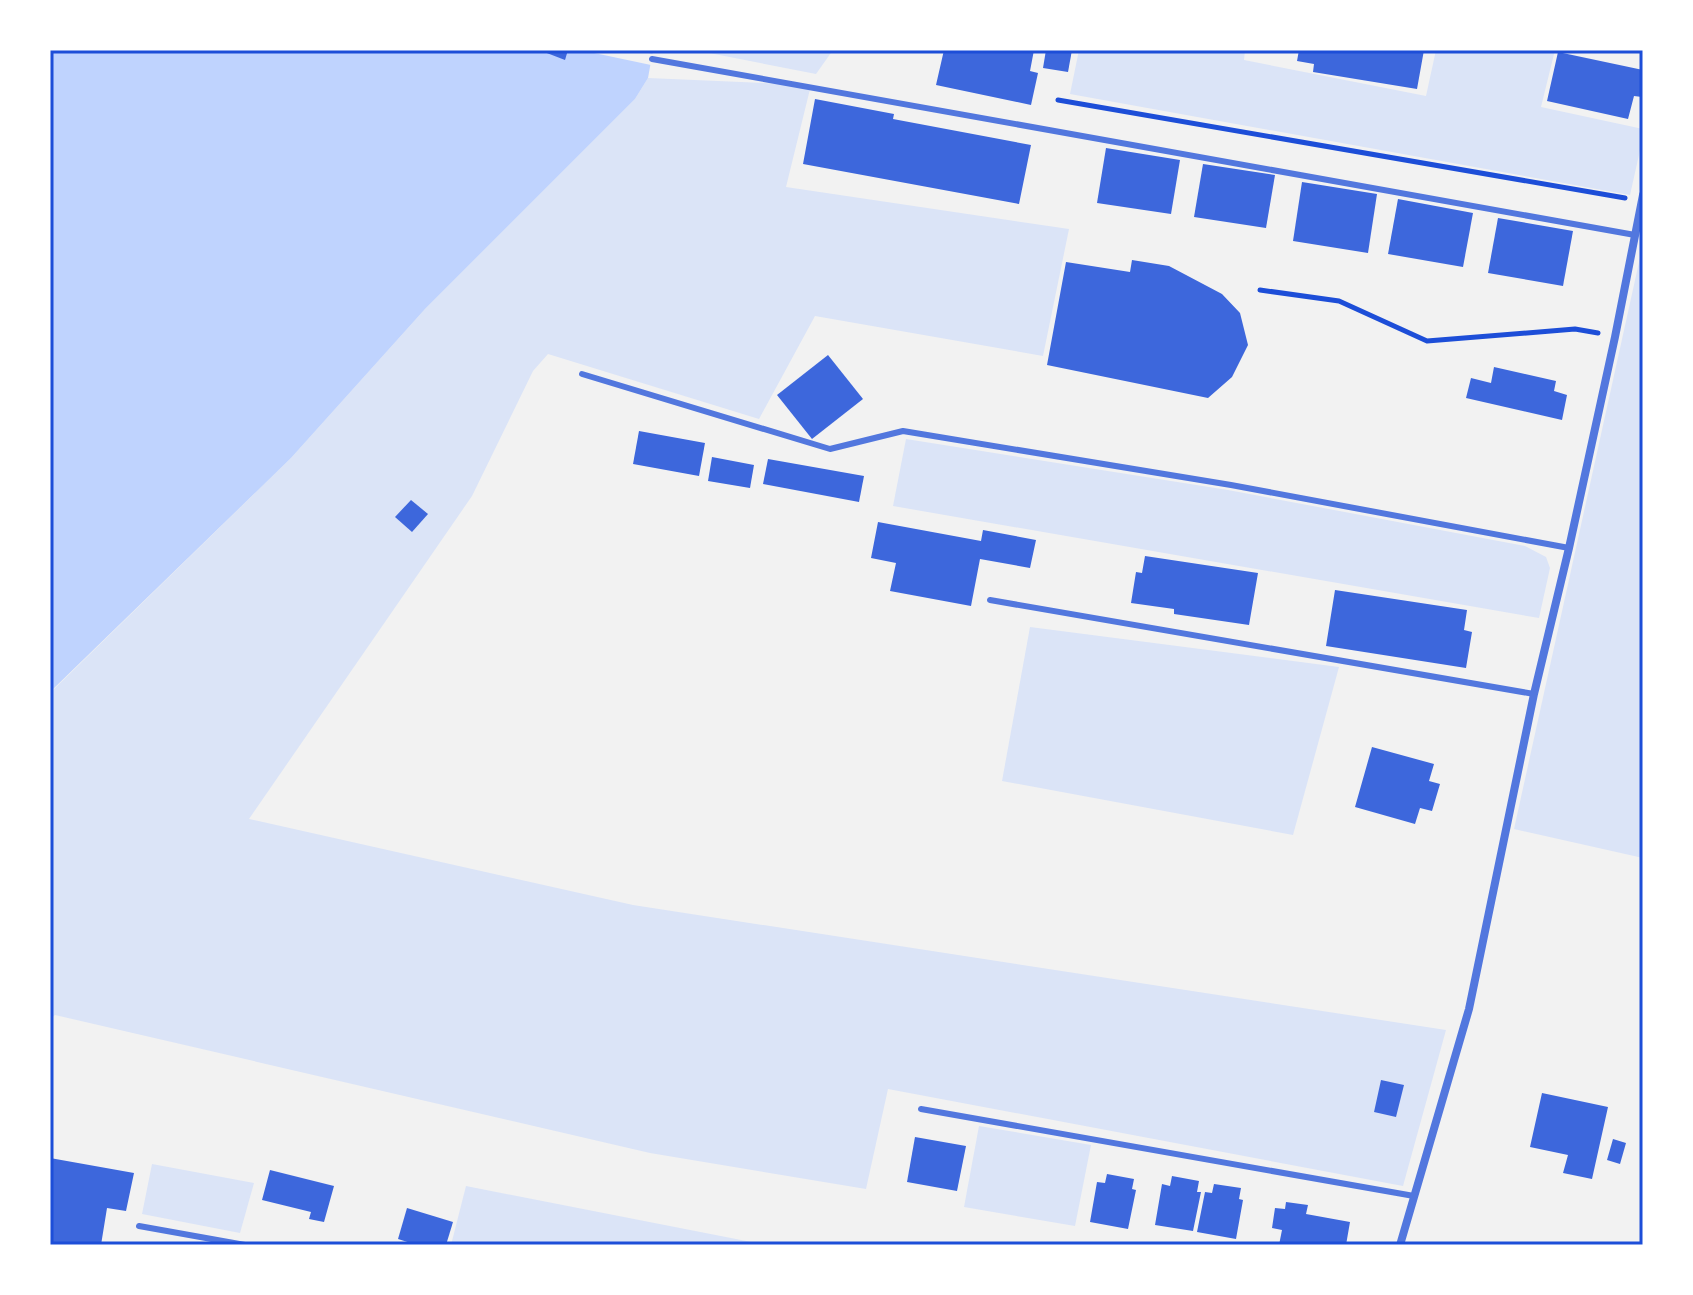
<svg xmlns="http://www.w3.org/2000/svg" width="1693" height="1295" font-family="Rubik,sans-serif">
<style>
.green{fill:#dbe4f7}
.water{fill:#bfd3fe}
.pier{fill:#f2f2f2}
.building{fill:#3d67dc}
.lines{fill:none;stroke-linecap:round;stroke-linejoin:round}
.path{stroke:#1d4ed8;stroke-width:5}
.service{stroke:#5277de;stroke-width:6}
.minor{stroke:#5277de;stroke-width:8}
.neatline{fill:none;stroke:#1d4ed8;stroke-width:3}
</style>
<rect width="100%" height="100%" fill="#f2f2f2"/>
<g class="green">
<polygon points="694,50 833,50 816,74"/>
<polygon points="1079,50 1245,50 1244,60 1426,96 1436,50 1555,50 1541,107 1643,129 1643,137 1630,195 1070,94"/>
<polygon points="648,78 811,85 786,187 1069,229 1043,356 815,316 759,419 548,354 533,371 472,496 249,819 633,905 1446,1030 1403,1186 888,1089 866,1189 650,1153 55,1015 50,1019 50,693 291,458 425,309 635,99"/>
<polygon points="1643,244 1643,858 1514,829"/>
<polygon points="906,439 1228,490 1525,546 1546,557 1550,568 1539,618 893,506"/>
<polygon points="1030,627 1339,667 1293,835 1002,781"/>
<polygon points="979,1126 1091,1145 1075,1226 964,1207"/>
<polygon points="152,1164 254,1183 240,1233 142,1214"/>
<polygon points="466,1186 766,1245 451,1245"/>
</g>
<polygon class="water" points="50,50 653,50 648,78 635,99 425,309 291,458 50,692"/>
<polygon class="pier" points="580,50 635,50 653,54 651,65"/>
<g class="building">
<polygon points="539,50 568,50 565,60"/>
<polygon points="944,50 1034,50 1030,71 1038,73 1031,105 936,85"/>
<polygon points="1046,50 1072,50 1068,72 1043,68"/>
<polygon points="1299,50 1424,50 1417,89 1313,72 1314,64 1297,61"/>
<polygon points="1558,52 1643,70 1642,97 1634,96 1628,119 1547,101"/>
<polygon points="815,99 894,114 893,119 1031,145 1019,204 803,164"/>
<polygon points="1106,148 1180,160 1171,214 1097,203"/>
<polygon points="1203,164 1275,175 1266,228 1194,217"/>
<polygon points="1302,182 1377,194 1368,253 1293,241"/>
<polygon points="1398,199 1473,213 1463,267 1388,254"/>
<polygon points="1498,218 1573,231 1563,286 1488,273"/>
<polygon points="1132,260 1169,266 1222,294 1240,313 1248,345 1232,377 1208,398 1047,365 1066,262 1130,272"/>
<polygon points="828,355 863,399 812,439 777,395"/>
<polygon points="1494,367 1556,381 1554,391 1567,395 1562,420 1466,398 1471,378 1491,383"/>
<polygon points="639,431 705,443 699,476 633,464"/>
<polygon points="712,457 754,465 750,488 708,481"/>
<polygon points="768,459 864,476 859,502 763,484"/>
<polygon points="411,500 428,514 412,532 395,517"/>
<polygon points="878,522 981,541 983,530 1036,540 1030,568 980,559 971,606 890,591 896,563 871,558"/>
<polygon points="1145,556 1258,573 1249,625 1174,614 1174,609 1131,603 1136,572 1142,573"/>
<polygon points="1335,590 1467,610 1464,630 1472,632 1466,668 1326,646"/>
<polygon points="1372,747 1434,764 1429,781 1440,784 1432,811 1420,808 1415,824 1355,807"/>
<polygon points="1381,1080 1404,1085 1396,1117 1374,1112"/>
<polygon points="1542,1093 1608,1107 1592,1179 1563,1173 1568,1155 1530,1147"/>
<polygon points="915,1137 966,1146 957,1191 907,1182"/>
<polygon points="1613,1139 1626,1143 1620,1164 1607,1160"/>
<polygon points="50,1158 134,1173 126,1211 107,1208 101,1245 50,1245"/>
<polygon points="270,1170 334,1186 324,1222 309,1219 311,1212 262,1200"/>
<polygon points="1107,1174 1134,1179 1132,1189 1136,1190 1128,1229 1090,1222 1097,1182 1105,1183"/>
<polygon points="1172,1176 1199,1181 1197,1192 1201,1192 1193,1231 1155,1225 1162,1184 1170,1186"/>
<polygon points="1214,1184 1241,1188 1239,1199 1243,1200 1236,1239 1197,1232 1205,1192 1212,1193"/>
<polygon points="1286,1202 1308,1205 1306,1214 1350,1222 1346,1245 1279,1245 1282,1230 1272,1228 1275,1208 1285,1209"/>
<polygon points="407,1208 453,1222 446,1245 417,1245 398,1239"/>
</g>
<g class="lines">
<g class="path">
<polyline points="1058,100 1625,198"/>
<polyline points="1260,290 1339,301 1427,341 1575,329 1598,333"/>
</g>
<g class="service">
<polyline points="652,59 1635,235"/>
<polyline points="582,374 830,449 903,431 1231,485 1569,548"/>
<polyline points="990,600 1534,694"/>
<polyline points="921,1109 1414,1196"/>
<polyline points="139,1226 245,1245"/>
</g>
<polyline class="minor" points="1400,1245 1469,1009 1534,694 1569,548 1615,337 1643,195"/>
</g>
<rect width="1693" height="1295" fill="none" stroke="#ffffff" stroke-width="104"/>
<rect x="52" y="52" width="1589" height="1191" class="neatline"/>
</svg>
